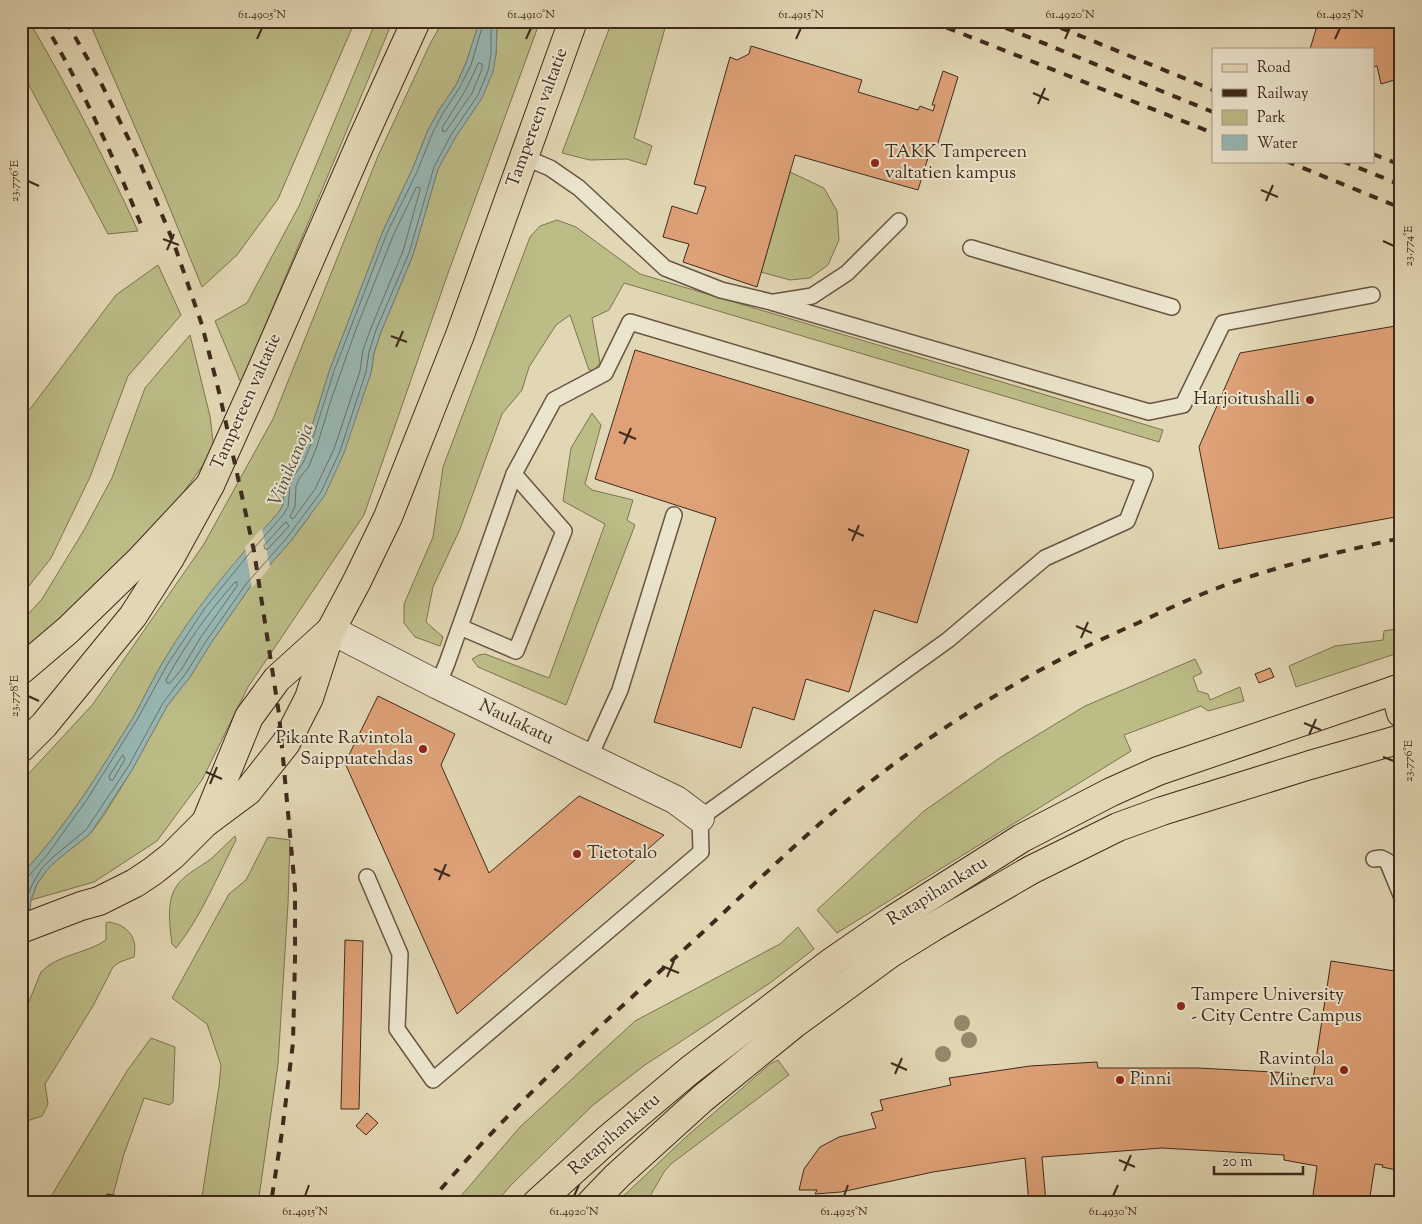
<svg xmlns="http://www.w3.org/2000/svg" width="1422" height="1224" font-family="'Sorts Mill Goudy',serif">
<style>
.green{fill:#bcbc87;stroke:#7e7352}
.water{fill:#97b8b5;stroke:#747f78}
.pier{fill:#e2d7b4}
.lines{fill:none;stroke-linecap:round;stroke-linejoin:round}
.shore{stroke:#6b7168;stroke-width:1}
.building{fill:#dfa177;stroke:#3f2a1c}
.service-casing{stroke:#685542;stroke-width:18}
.minor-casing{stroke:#685542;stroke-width:30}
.primary-casing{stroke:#3f2a1c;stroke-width:30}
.trunk-casing{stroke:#3f2a1c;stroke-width:30}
.service{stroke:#ece5ce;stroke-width:15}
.minor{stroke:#ece5ce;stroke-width:28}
.primary{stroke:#e2d7b4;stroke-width:28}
.trunk{stroke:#e2d7b4;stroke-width:28}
.rail{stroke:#3f2a1c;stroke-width:4;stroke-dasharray:9 9;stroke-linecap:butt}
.tree{fill:#96886c}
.ticks{fill:none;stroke:#3f2a1c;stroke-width:2}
.poi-dot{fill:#8f2418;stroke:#ece5ce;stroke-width:2}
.labels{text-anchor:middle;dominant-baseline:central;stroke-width:4;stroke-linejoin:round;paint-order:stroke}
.street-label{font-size:18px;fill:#3f2a1c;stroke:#ece5ce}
.poi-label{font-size:18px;fill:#3f2a1c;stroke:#ece5ce;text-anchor:start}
.water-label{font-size:19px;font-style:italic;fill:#554e42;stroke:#ece5ce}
.neatline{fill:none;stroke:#3f2a1c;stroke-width:2}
.ticks-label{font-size:12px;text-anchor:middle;fill:#3f2a1c}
</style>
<rect width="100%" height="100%" fill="#e2d7b4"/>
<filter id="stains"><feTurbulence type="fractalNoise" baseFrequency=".004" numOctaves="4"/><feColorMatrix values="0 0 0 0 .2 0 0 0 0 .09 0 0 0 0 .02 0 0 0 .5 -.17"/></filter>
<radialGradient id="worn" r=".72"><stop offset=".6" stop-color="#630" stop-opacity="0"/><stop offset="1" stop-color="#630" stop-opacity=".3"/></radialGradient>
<g class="green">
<path d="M 21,21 L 29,21 C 69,89 105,159 138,231 L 108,234 L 21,70 Z"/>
<polygon points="89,21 355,21 278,199 237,255 202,287 164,194"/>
<polygon points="376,21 389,21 391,25 241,383 215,321 247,303 299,206"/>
<path d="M 443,21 L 540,21 L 447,276 L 364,515 L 248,687 L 202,780 L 157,841 L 94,882 L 31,900 L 37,884 L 46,871 L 57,860 L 90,834 L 104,815 L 132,770 L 167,706 L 190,677 L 211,643 L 250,587 L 290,542 L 309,517 L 371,373 L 374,353 L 381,332 L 413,255 L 438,169 L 455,138 L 482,98 L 496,54 L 497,25 L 479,23 L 466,63 L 456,85 L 439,110 L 428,130 L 412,170 L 383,231 L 330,369 L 307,442 L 299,461 L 289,474 L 285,484 L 283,505 L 279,512 C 238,560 196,607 163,662 C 152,680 144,698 134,716 C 101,770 68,824 25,871 L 21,878 L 21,782 L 93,704 L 204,544 L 273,419 L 378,156 L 430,44 Z"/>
<polygon points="612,21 667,21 634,138 652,146 646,165 627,159 590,160 562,153"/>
<polygon points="790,172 824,188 837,211 839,240 828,265 810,278 790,280 761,272"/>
<polygon points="557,220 576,227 640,274 1163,430 1159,442 624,283 609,310 592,318 600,363 594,370 589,370 570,315 556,325 529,367 522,390 502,414 460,529 433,587 426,622 443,637 440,646 415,637 404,623 404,604 433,537 443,467 530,237 540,226"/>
<polygon points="158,265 181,315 128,376 90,477 51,558 21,596 21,421 116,295"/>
<polygon points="190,335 210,416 214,450 172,508 101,580 21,654 21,622 42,599 84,530 112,478 145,388"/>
<polygon points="592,413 601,425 585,484 592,490 633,500 627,520 635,525 566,705 478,667 472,659 479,655 485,654 549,678 605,524 563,501 571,448"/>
<polygon points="1401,628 1401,652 1296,687 1289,666 1335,646 1383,640 1384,631"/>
<polygon points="1195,659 1202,673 1193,677 1198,691 1208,694 1210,700 1240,687 1244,701 1208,711 1201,706 1124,735 1131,751 837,933 817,910 924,811 1001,757 1085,706"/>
<path d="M 235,836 L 236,840 C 218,875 201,917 176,948 L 172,944 C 170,927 166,902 176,887 C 184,874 201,867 212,858 C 220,851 227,843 235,836 Z"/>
<polygon points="268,837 290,840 288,904 278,1064 259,1197 258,1203 201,1203 219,1086 221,1065 207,1024 172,998 229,894 246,880"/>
<path d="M 109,922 C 128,925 138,938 134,957 L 120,962 L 113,967 L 93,1006 L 45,1084 L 48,1104 L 42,1116 L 27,1121 L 21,1121 L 21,1021 L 41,972 C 58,954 86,954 106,940 L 106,923 Z"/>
<polygon points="798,927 814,949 770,983 645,1065 593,1105 510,1186 496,1203 455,1203 520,1127 635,1021 780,944"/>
<polygon points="151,1038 175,1047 173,1102 169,1105 144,1098 124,1154 113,1195 107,1194 105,1203 47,1203 127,1071"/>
<polygon points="778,1060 789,1075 671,1164 664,1172 646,1203 616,1203 686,1137 770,1064"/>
</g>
<path class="water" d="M 482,22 L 497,25 L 496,54 L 493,72 L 482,98 L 455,138 L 438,169 L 413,255 L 381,332 L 374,353 L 371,373 L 344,453 L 325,495 L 290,542 L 250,587 L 211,643 L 190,677 L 167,706 L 132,770 L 90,834 L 57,860 L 46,871 L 37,884 L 31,900 L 27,940 L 25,951 L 21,959 L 21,878 L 25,871 C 68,824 101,770 134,716 C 144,698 152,680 163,662 C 195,607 237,559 279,512 L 283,505 L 285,485 L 289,474 L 299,461 L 307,442 L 330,369 L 383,231 L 412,170 L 428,130 L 439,110 L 456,85 L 466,63 L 479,23 Z"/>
<polygon class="pier" points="262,528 270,567 252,588 245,547"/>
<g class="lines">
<g class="shore">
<polygon points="479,63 482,64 482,69 472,93 446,131 443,132 442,128 465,91"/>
<polygon points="417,187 420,188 420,190 403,251 371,328 363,350 360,371 334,449 315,489 294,518 292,519 290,516 295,507 296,486 299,479 309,466 317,446 330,403 356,329 393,236"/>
<polygon points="286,522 289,526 268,549 265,549 264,546"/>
<path d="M 237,582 L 237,586 L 201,637 L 181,670 L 170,683 L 167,683 L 166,680 C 185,645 208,613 234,583 Z"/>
<polygon points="123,755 125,759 113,780 110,780 109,777"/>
<polyline points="21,879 27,878 47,855 88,798 138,718 167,665 205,608 248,555 283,515 288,507 290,485 294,476 303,463 311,444 334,371 387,233 417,172 433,132 443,113 460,87 471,65 484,21"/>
<polyline points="24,912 26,899 33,883 42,868 53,857 86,830 128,767 163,703 186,673 207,640 246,584 286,539 321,492 340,451 366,372 369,352 376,330 409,253 434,167 451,135 478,95 488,71 491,54 491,28 489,21"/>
</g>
</g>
<g class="building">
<polygon points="1345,21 1401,21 1401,78 1381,84 1377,66 1373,67 1373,49 1310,49 1316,29"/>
<polygon points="751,46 862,80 858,92 918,110 920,106 933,111 935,105 932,105 943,71 958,77 937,146 932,145 918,190 795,155 757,287 683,262 689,244 663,237 672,206 697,214 706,187 694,184 730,57 737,60 749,54"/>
<polygon points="1401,325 1401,516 1219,549 1199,447 1240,353"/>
<polygon points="635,350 969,450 917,623 874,610 849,692 806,679 794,720 753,707 741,748 654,722 716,518 595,479"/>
<polygon points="1270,668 1274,677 1259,683 1255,674"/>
<polygon points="378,696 455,734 441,765 489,873 579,796 664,835 457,1014 345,763"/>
<polygon points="345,940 363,941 359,1109 341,1109"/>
<polygon points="1331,961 1401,972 1401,993 1397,1017 1401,1018 1401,1171 1382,1167 1383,1165 1375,1164 1369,1203 1312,1203 1317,1166 1284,1160 1284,1155 1162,1148 1042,1157 1046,1203 1029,1203 1025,1158 933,1172 841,1192 815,1194 817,1190 799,1190 804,1169 820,1147 839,1137 876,1128 871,1113 883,1110 880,1100 951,1085 949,1078 1030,1066 1097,1062 1098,1068 1198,1068 1292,1073 1290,1083 1312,1086"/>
<polygon points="367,1113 378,1123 366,1135 356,1126"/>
<polygon points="107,1194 113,1195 158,1203 105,1203"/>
</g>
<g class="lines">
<g class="service-casing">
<g id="service">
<polyline points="524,157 550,168 579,188 665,268 721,290 771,302 1149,412 1183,405 1223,323 1372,295"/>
<polyline points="971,248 1172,307"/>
<polyline points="775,302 812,296 847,273 899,221"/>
<polyline points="460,627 516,651 564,531 514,474"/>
<polyline points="589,758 620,690 674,515"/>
<polyline points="1374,859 1381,858 1387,861 1401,895"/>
<polyline points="367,877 400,954 397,1029 433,1080 701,852 700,818 948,640 1045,558 1127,521 1145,475 630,322 605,373 554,400 514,474 447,663 438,685"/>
<polyline points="1399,1203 1401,1198"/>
</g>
</g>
<g class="minor-casing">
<polyline id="minor" points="331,630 438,685 676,800 700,818"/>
</g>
<g class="primary-casing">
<g id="primary">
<polyline points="1395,690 1401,713"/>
<polyline points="21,748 44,725 133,616 170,558 210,485 259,376 362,140 416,21"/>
<polyline points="206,822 249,717 277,679 330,631"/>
<polyline points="21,929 81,906 99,901 135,883 153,871 172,856 205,823 248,791 286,743 309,698 331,630 357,581 388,517 460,335 573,21"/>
<polyline points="537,1203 608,1139 690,1070 833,961 894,919 1022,838 1111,792 1158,771 1401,688"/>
<polyline points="591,1203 617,1176 703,1098 794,1024 891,953 933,927 1031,870 1118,827 1162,811 1310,765 1401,739"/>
</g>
</g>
<g class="trunk-casing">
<polyline id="trunk" points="21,670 68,630 141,559 210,485"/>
</g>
<use href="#service" class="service"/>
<use href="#minor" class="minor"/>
<use href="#primary" class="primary"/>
<use href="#trunk" class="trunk"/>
<g class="rail">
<path d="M 43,21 C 82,87 113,156 142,227"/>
<polyline points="66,21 98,77 138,158 173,241 202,325 220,396 254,551 279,714 295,889 295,959 293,1043 282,1132 271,1203"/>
<polyline points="930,21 1213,133"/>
<polyline points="989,21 1213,112"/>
<polyline points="1044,21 1213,90"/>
<polyline points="1373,154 1401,165"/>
<polyline points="1286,161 1401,208"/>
<polyline points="1342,161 1401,185"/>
<path d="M 429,1203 C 508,1109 600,1026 690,944 C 737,901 783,855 832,813 C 890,764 958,716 1024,679 C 1061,658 1099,640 1138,623 C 1176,605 1215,587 1255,575 C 1303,560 1352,549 1401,538"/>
</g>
</g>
<g class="tree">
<circle cx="962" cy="1023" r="8"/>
<circle cx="969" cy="1040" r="8"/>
<circle cx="943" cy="1054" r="8"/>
</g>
<path class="ticks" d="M 257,39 L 262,28M 526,39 L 531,28M 796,39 L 801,28M 1065,39 L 1070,28M 1335,39 L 1340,28M 1033,93 L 1049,100M 1038,104 L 1045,88M 28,181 L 39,186M 1261,190 L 1278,197M 1266,201 L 1273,185M 163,239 L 179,245M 1383,241 L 1394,246M 167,250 L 174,234M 391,336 L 407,342M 396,347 L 403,331M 619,432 L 636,439M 624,444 L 631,428M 848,529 L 864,536M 852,541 L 859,525M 1076,626 L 1092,633M 1081,638 L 1088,622M 28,696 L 39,701M 1304,723 L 1321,730M 1309,735 L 1316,719M 1383,757 L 1394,761M 206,772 L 222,779M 210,784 L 217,767M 434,869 L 450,876M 439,880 L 446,864M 662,966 L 679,973M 667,977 L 674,961M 891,1063 L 907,1070M 895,1074 L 902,1058M 1119,1160 L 1135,1167M 1124,1171 L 1131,1155M 305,1196 L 309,1185M 574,1196 L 579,1185M 844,1196 L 848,1185M 1113,1196 L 1118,1185"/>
<g class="poi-dot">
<circle cx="875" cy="163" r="5"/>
<circle cx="1310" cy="400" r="5"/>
<circle cx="423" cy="749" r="5"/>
<circle cx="577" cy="854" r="5"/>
<circle cx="1181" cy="1006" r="5"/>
<circle cx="1344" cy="1070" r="5"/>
<circle cx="1120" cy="1080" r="5"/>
</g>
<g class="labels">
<g class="street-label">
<text transform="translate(538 118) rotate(-70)">Tampereen valtatie</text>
<text transform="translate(247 402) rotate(-66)">Tampereen valtatie</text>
<text transform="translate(516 723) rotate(26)">Naulakatu</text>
<text transform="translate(938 892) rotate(-32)">Ratapihankatu</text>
<text transform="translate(615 1135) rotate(-41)">Ratapihankatu</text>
</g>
<g class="poi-label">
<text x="885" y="153">TAKK Tampereen<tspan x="885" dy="21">valtatien kampus</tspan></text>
<text x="1300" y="400" text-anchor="end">Harjoitushalli</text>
<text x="413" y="739" text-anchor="end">Pikante Ravintola<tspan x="413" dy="21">Saippuatehdas</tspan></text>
<text x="587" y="854">Tietotalo</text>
<text x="1191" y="996">Tampere University<tspan x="1191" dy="21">- City Centre Campus</tspan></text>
<text x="1334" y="1060" text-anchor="end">Ravintola<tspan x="1334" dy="21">Minerva</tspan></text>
<text x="1130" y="1080">Pinni</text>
</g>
<g class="water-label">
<text transform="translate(292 465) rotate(-67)">Viinikanoja</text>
</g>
</g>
<rect width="1422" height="1224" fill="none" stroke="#e2d7b4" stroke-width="55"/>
<rect x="1212" y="48" width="162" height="115" fill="#ece5ce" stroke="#a79a87"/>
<rect x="1222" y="64" width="25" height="8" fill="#e2d7b4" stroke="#a79a87"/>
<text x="1257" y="72" font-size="15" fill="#3f2a1c">Road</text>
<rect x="1222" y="89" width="25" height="8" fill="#3f2a1c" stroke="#a79a87"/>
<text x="1257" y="98" font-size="15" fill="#3f2a1c">Railway</text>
<rect x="1222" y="110" width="25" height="15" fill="#bcbc87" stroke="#a79a87"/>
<text x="1257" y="122" font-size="15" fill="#3f2a1c">Park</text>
<rect x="1222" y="135" width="25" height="15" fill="#97b8b5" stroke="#a79a87"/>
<text x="1257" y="148" font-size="15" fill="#3f2a1c">Water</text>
<path d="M1214 1166v8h89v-8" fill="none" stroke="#3f2a1c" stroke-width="2.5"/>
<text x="1222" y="1166" font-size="15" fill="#3f2a1c" stroke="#ece5ce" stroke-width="4" paint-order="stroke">20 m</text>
<rect x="28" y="28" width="1366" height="1168" class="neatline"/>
<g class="ticks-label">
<text x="262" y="18">61.4905°N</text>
<text x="531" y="18">61.4910°N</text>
<text x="801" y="18">61.4915°N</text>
<text x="1070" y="18">61.4920°N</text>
<text x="1340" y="18">61.4925°N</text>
<text transform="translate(14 181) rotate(-90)" y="4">23.776°E</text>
<text transform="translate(1408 246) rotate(-90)" y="4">23.774°E</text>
<text transform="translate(14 696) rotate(-90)" y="4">23.778°E</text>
<text transform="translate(1408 761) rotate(-90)" y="4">23.776°E</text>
<text x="305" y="1215">61.4915°N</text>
<text x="574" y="1215">61.4920°N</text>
<text x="844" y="1215">61.4925°N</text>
<text x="1113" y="1215">61.4930°N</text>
</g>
<rect width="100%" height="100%" filter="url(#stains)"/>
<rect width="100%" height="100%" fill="url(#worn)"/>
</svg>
